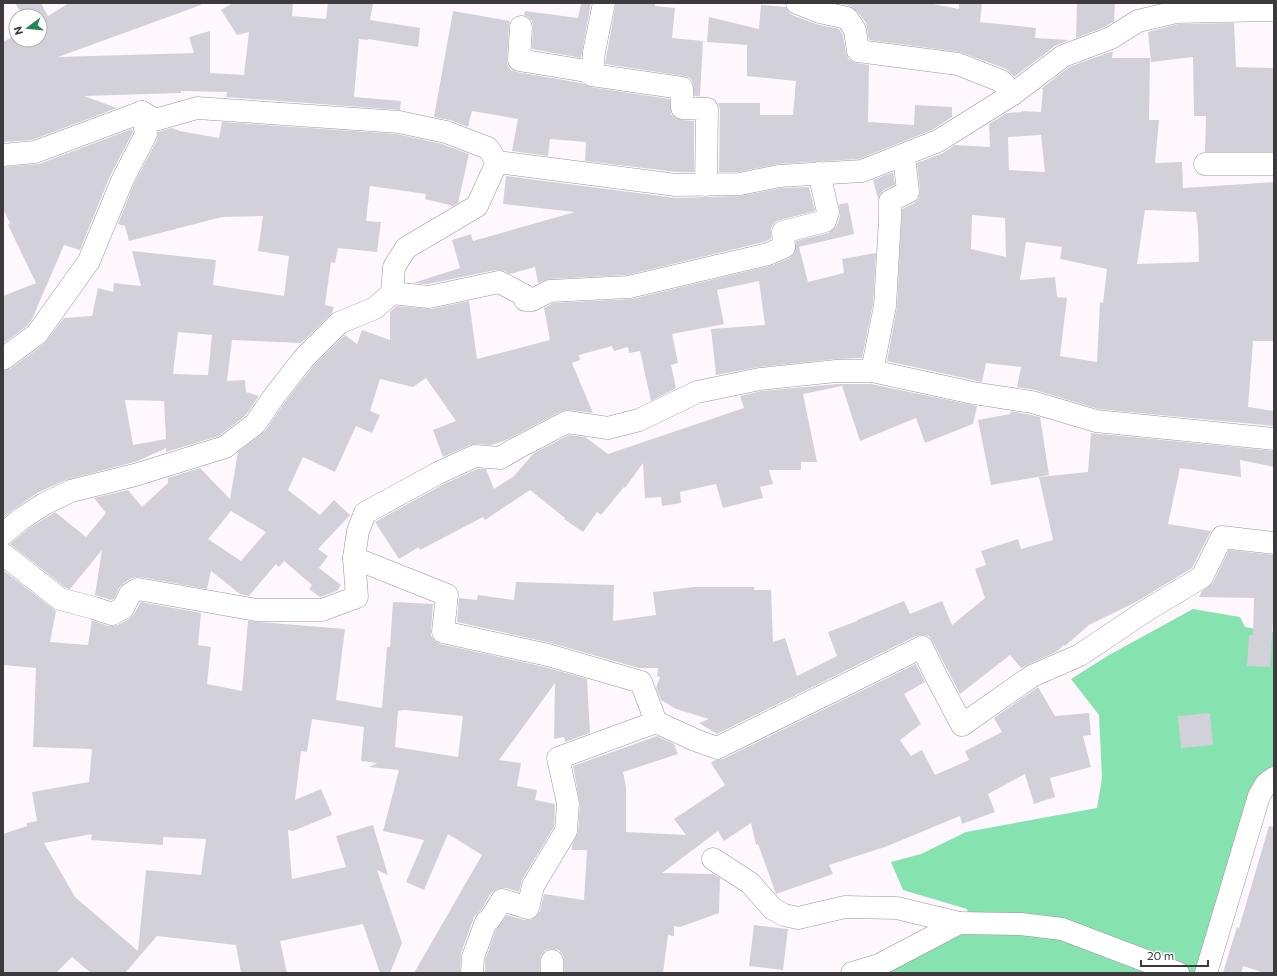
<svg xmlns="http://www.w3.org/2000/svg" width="1277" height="976" font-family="Commissioner,sans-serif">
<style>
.green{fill:#86e2af}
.building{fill:#d2d1da;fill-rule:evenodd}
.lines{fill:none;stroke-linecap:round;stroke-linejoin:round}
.minor-casing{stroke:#9a9399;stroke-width:23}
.minor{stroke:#fff;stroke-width:22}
</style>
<rect width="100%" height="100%" fill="#fef8fe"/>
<polygon class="green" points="1193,609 1240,617 1245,627 1274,632 1274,778 1206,973 852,973 972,931 967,909 903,890 891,862 921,854 966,832 1097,808 1102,778 1099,715 1071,679 1109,655"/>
<g class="building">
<polygon points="15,3 41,3 48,16 69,3 200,3 201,5 58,57 194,53 189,37 210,31 210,73 244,75 249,32 237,35 221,10 233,3 293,3 292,16 326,19 328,3 373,3 370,20 420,28 418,47 368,39 368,40 359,39 354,97 401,101 400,110 226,97 227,92 181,91 181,93 84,96 117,108 32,140 3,142 3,42 16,35 16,40 40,40 40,16 23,16"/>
<polygon points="581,3 591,3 581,58 532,49 533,27 532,21 528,17 524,15 525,11 578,18"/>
<polygon points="616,3 655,3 655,6 675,8 672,38 703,41 700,96 710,97 694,96 693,83 690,78 684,76 605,64"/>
<polygon points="837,3 928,3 959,9 959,3 982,3 980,22 1036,28 1035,38 1069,40 1055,46 1014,77 1006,69 960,52 869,40 866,23 857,11 850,6"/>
<polygon points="1077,3 1115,3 1114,21 1105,27 1076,38"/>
<polygon points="761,5 786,7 788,11 792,15 816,24 839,29 843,35 846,53 849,60 856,63 869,65 868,122 914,125 915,105 952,107 952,117 932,130 859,159 778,164 739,172 719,172 720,109 718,103 760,103 760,115 793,115 796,81 747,76 747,45 707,42 709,17 759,29"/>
<polygon points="453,11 510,21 509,26 507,60 508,66 511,70 517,72 581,83 590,87 670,99 671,114 675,118 682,120 694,121 694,172 677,172 585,161 586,142 550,139 548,156 512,151 518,119 472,111 468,127 450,120 434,117"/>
<polygon points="1234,23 1236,67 1274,68 1274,152 1205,152 1206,116 1194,116 1193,57 1151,62 1148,32 1178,24"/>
<path d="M 1113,51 L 1112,58 L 1150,58 L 1149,120 L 1159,120 L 1155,163 L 1182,162 L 1183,188 L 1274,182 L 1274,341 L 1253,341 L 1248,407 L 1274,411 L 1274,426 L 1098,409 L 1035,390 L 1017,387 L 1021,367 L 986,363 L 982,382 L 887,361 L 897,307 L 902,209 L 914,203 L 919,198 L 920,191 L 917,163 L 943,153 L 955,145 L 990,147 L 989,124 L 1007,113 L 1022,112 L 1022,111 L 1041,112 L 1043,89 L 1041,89 L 1069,67 ZM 1041,135 L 1045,172 L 1009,170 L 1008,137 ZM 1145,210 L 1196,212 L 1198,228 L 1199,262 L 1137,264 ZM 972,215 L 1005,218 L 1006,257 L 971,249 ZM 1026,242 L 1062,247 L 1060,259 L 1107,269 L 1103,303 L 1100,302 L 1097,362 L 1060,356 L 1067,298 L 1057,297 L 1055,277 L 1020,280 Z"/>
<path d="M 222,122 L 397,134 L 442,144 L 469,154 L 458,203 L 453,206 L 425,199 L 426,194 L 370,186 L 366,221 L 381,222 L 377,252 L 338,248 L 335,263 L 331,262 L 325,305 L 334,307 L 332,313 L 301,343 L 232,340 L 227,381 L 245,380 L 246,392 L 259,396 L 246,415 L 219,436 L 166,452 L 166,448 L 138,461 L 66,480 L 37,493 L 14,509 L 3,518 L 3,371 L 10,369 L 44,344 L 64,318 L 92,316 L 98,288 L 113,292 L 114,283 L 141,286 L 132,251 L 216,260 L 213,285 L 284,296 L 289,256 L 258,251 L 263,216 L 222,217 L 129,241 L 125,226 L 118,224 L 133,186 L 157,140 L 158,132 L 172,128 L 180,131 L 219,138 ZM 178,332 L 212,335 L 208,375 L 173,374 ZM 125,400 L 164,401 L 166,439 L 133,445 Z"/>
<polygon points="132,129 133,132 110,176 80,250 64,245 32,319 28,325 4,343 3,296 36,283 8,225 10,223 3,209 3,167 39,164"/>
<polygon points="893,172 895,185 884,190 880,194 878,199 873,180"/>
<polygon points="506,176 676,198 740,196 781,188 809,187 815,211 780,220 775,222 771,228 771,239 764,242 627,275 549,279 538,283 535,267 510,274 504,271 496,270 428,284 413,283 460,268 452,240 471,234 473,241 575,212 503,204"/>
<path d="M 848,203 L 854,234 L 799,247 L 808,282 L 844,273 L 842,259 L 876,253 L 873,304 L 862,358 L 835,359 L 759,367 L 716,375 L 711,329 L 765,325 L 759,281 L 717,290 L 724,324 L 672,334 L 678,363 L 671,365 L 676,388 L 651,401 L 640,351 L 629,353 L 628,347 L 614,351 L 612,346 L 579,355 L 580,360 L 572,363 L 593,413 L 569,410 L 562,411 L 504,441 L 491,445 L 476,444 L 470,445 L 443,457 L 433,430 L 456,421 L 426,378 L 413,387 L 380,379 L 370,411 L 380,415 L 372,433 L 356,426 L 335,472 L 303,457 L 288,490 L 320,515 L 334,500 L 350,515 L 318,549 L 328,556 L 319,568 L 341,585 L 337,591 L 320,597 L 309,589 L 312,585 L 284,561 L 279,567 L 276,564 L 249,596 L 240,594 L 211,571 L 207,589 L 140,577 L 131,578 L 123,584 L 119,588 L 114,599 L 111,600 L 95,595 L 102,550 L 70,589 L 66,588 L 10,544 L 28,529 L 55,512 L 86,537 L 106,513 L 94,498 L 128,490 L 142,507 L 168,483 L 168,478 L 200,468 L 230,499 L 238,452 L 265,431 L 285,402 L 313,366 L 345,335 L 357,344 L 362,330 L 390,340 L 390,312 L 396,306 L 431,309 L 469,301 L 477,359 L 550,340 L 544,308 L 553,303 L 632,299 L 773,265 L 789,258 L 794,254 L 796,241 L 828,233 L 833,230 L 837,225 L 840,216 L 839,204 ZM 231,511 L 266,532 L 241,561 L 208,539 Z"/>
<polygon points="837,384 871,384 977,406 973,424 925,443 916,418 860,441 842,386 803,394 817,462 801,462 801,470 769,470 773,484 760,487 763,498 723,508 716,484 680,492 681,503 662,506 661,497 645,498 643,463 625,488 624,487 601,515 597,512 583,532 564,519 565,518 530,490 485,520 483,517 420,550 419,547 399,559 375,522 444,484 477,469 486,469 494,489 514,476 534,453 569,435 585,437 608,454 744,408 740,396 762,391"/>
<polygon points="1011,411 1040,417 1049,475 991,485 978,420 1010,414"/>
<polygon points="1091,433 1274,451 1274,467 1240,460 1241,477 1180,468 1168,524 1211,531 1192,568 1136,602 1089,625 1065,646 1064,645 1056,652 1021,668 1010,655 960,694 933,642 929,636 922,635 916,636 717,734 699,723 709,719 676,709 661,700 656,688 660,677 657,676 658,668 639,668 551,643 457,622 459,598 477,600 478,595 514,600 516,582 614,585 613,621 656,615 653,592 693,587 754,587 754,590 771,590 773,642 785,638 797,676 837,656 828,632 857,621 857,620 904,601 910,614 942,601 952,625 985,598 975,569 986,565 981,551 1018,539 1021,549 1053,540 1039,477 1088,472"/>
<polygon points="1229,550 1274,555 1274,608 1270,667 1247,666 1249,635 1253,635 1254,598 1199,597 1202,591 1213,583"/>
<path d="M 3,570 L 56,611 L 50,642 L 88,645 L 92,620 L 108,626 L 118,625 L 129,619 L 134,614 L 141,602 L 201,613 L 198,645 L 211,647 L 207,684 L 242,691 L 248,621 L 345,629 L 336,700 L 382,708 L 387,647 L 390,647 L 393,602 L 433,604 L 431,631 L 431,636 L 435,641 L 440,644 L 545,667 L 587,679 L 590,733 L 565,742 L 564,737 L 554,739 L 555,683 L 499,760 L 521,763 L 517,786 L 537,790 L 535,800 L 555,804 L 554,827 L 522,880 L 519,892 L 506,888 L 497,889 L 491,893 L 481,910 L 474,917 L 461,953 L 460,973 L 414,973 L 482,855 L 448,834 L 424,890 L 406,882 L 424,840 L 383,831 L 399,770 L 369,767 L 377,763 L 361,761 L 364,727 L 312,719 L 307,752 L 301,751 L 295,800 L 321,789 L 332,815 L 293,831 L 288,830 L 292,879 L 346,867 L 336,836 L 373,825 L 388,875 L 377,870 L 402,943 L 390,973 L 380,973 L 363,924 L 280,941 L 287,973 L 241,973 L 236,945 L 157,936 L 125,973 L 91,973 L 72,957 L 56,973 L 3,973 L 3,834 L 27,826 L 27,823 L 37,821 L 32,792 L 89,782 L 92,749 L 33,747 L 36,668 L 3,665 ZM 405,710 L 463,716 L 458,757 L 395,747 L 398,711 ZM 92,834 L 91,840 L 163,845 L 163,837 L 206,839 L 201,875 L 146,870 L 138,951 L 75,897 L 44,843 Z"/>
<polygon points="916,664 925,682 904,694 921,724 900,740 911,756 922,750 935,775 969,760 965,751 1002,732 994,718 1038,687 1055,716 1089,713 1091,735 1083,736 1091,767 1050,778 1055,797 1034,804 1025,774 988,794 995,812 962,824 960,816 885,847 829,865 833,874 776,894 758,844 756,845 751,823 724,841 718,831 662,873 713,874 720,878 719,913 680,927 674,926 674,936 668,935 663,973 564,973 564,961 563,955 559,950 552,949 546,950 541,955 540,961 540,973 485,973 485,960 496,930 507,915 524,920 531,920 537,916 540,911 544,894 584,900 587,850 572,850 572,845 578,832 580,804 573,766 657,736 674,744 678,754 623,772 626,788 626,832 686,835 674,819 725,785 711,763 715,760 723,759"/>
<polygon points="1210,713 1213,745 1181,748 1178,716"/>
<polygon points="1269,826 1274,827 1274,973 1265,973 1243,966 1241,973 1223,973 1237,927 1239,928"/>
<polygon points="754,925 788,929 783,970 749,966"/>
</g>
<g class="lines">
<g class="minor-casing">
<g id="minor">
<polyline points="797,3 820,12 847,18 855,30 858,51 958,64 1001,81 1013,94"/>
<polyline points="521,27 519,60 586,71 592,75 682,88 682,108 707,109 706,185"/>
<polyline points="592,75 594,52 604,3"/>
<polyline points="3,155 35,152 142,112 155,120 197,108 399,122 446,132 488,148 497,162 676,185 740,184 779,176 862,171 938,141 1013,94 1063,56 1111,38 1138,21 1176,12 1274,10"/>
<polyline points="1205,164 1274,164"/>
<polyline points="392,293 429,297 499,282 524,295 525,300 532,300 550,291 629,287 768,254 784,247 783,232 825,221 828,212 819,173"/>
<polyline points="3,359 37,334 89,261 122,181 146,134 142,112"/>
<polyline points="872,371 885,306 890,219 890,201 908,192 905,165 901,157"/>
<polyline points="3,534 21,519 44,504 71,491 135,475 225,447 255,424 275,395 304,358 339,323 375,308 392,293 394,267 406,248 477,206 497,162"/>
<polyline points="3,554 60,599 94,608 112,614 123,608 130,594 138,589 256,610 322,610 357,597 354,558 358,531 365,513 438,473 475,456 500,458 517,448 567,422 608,428 639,420 697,392 760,379 836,371 872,371 973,393 1032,402 1096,421 1274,439"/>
<polyline points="354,558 447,595 443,632 548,655 641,682 656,722"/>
<polyline points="713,859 750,883 773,909 784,915 798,918 845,907 897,908 959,923"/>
<polyline points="472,973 473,957 486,922 490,919 502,900 528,908 533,886 566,831 568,803 558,758 656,722 695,740 717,748 922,647 935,674 962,725 1032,676 1080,655 1147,610 1202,577 1222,537 1274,543"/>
<polyline points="552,973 552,961"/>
<polyline points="852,973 879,965 959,923 1021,924 1062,929 1178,973"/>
<polyline points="1206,973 1259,796 1266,784 1274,778"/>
</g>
</g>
<use href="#minor" class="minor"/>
</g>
<rect width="1277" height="976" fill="none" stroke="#3c3a3c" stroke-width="8"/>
<g transform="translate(28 28) rotate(254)"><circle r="19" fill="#ffffff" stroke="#b1b0b1"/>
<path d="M0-3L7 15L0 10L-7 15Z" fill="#28845b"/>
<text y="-6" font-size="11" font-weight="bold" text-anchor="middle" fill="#3c3a3c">N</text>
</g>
<path d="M1141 960v6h67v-6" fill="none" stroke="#3c3a3c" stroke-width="2"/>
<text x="1147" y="960" font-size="12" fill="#3c3a3c" stroke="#ffffff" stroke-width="3" paint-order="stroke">20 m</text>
</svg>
